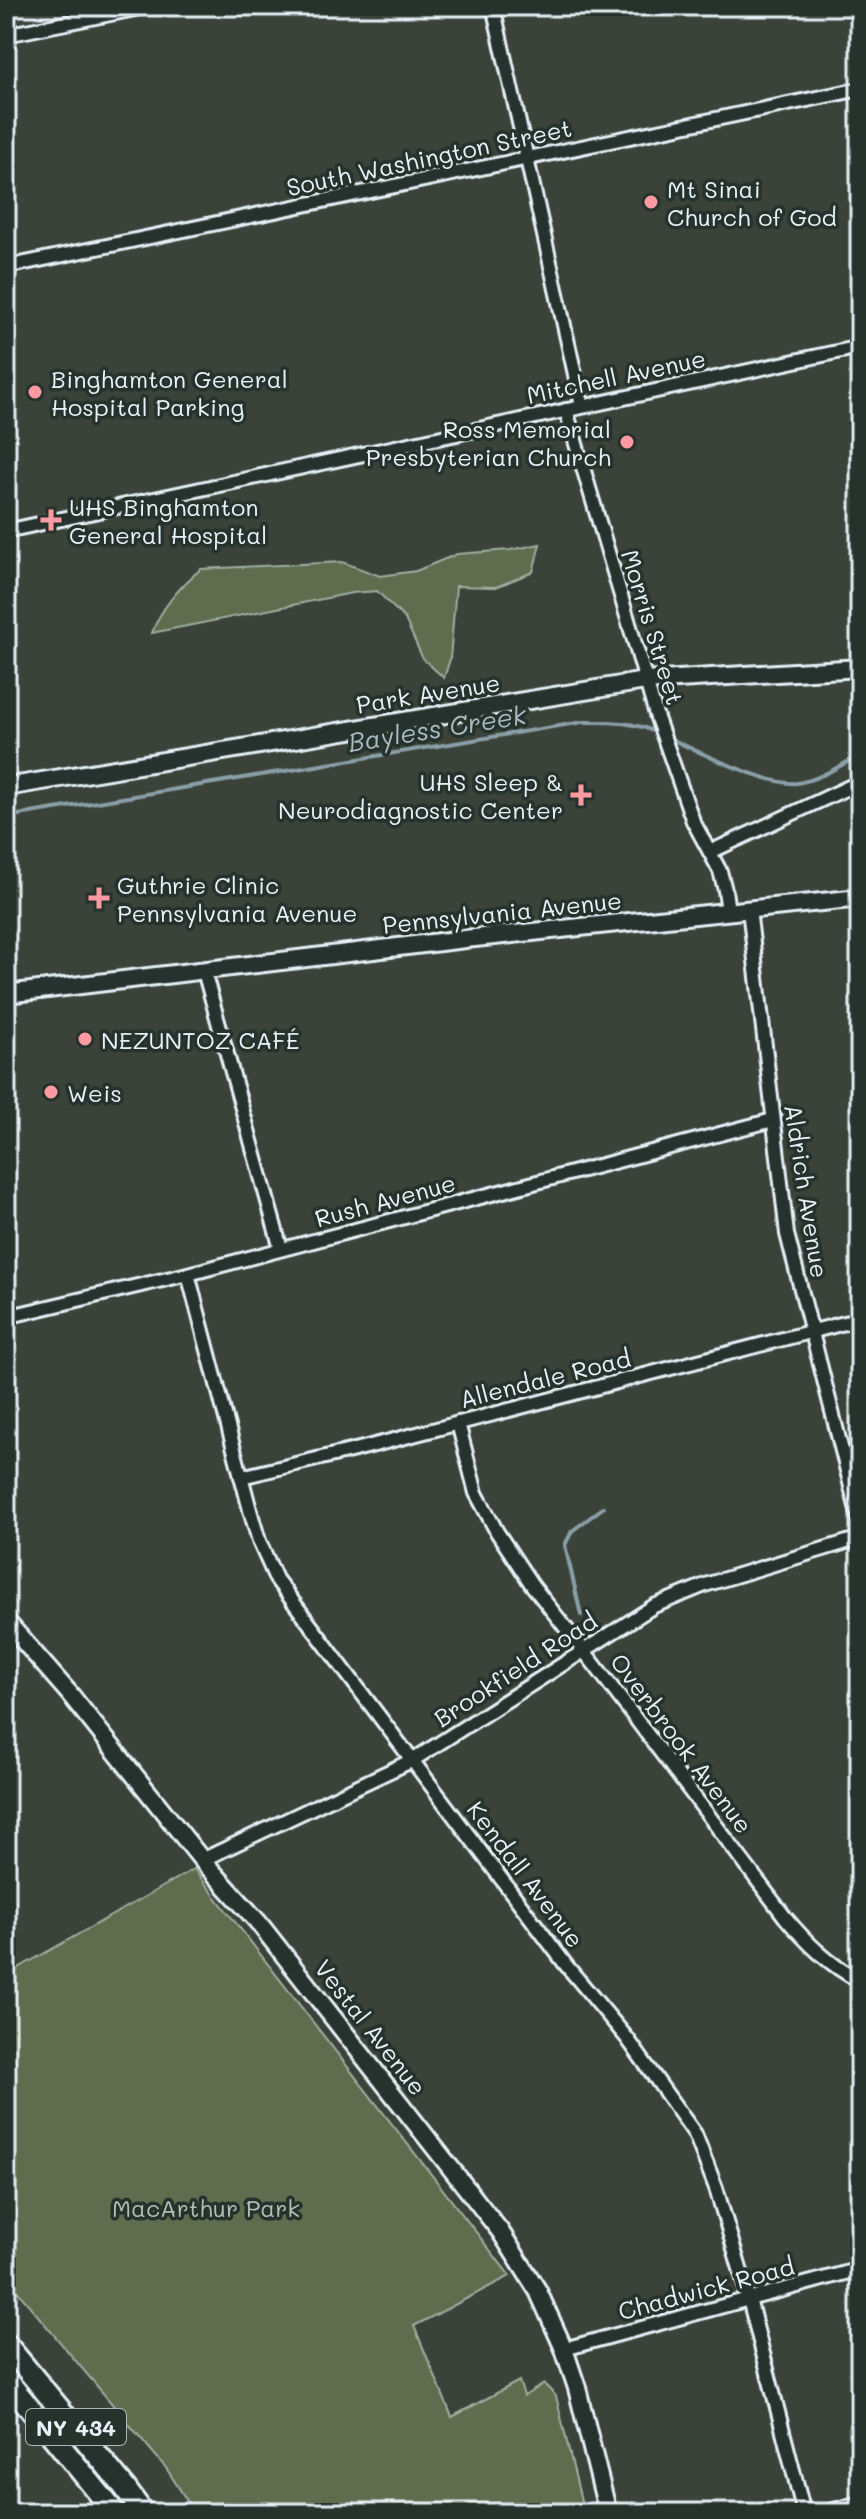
<svg xmlns="http://www.w3.org/2000/svg" width="866" height="2519" font-family="Mali,sans-serif">
<style>
.green{fill:#5e6c4e;stroke:#a3aea3;stroke-width:2}
.lines{fill:none;stroke-linecap:round;stroke-linejoin:round}
.stream{stroke:#8a9fa8;stroke-width:4}
.minor-casing{stroke:#e8f1f8;stroke-width:18}
.tertiary-casing{stroke:#e8f1f8;stroke-width:22}
.primary-casing{stroke:#e8f1f8;stroke-width:26}
.minor{stroke:#26332d;stroke-width:12}
.tertiary{stroke:#26332d;stroke-width:16}
.primary{stroke:#26332d;stroke-width:20}
.poi-dot{fill:#ff9aa2;stroke:#26332d;stroke-width:3}
.labels{text-anchor:middle;dominant-baseline:central;stroke-width:7;stroke-linejoin:round;paint-order:stroke}
.shield{fill:#26332d;stroke:#aeb8bb;stroke-width:2}
.shield-label{font-size:22px;font-weight:bold;fill:#e8f1f8}
.street-label{font-size:24px;fill:#e8f1f8;stroke:#26332d}
.poi-label{font-size:24px;fill:#e8f1f8;stroke:#26332d;text-anchor:start}
.park-label{font-size:24px;fill:#b1bcb4;stroke:#26332d}
.water-label{font-size:26px;font-style:italic;fill:#aabac2;stroke:#26332d}
</style>
<rect width="100%" height="100%" fill="#3b4239"/>
<filter id="ink" filterUnits="userSpaceOnUse"><feTurbulence type="fractalNoise" baseFrequency=".0125" numOctaves="2"/><feDisplacementMap in="SourceGraphic" scale="16" xChannelSelector="R" yChannelSelector="G"/><feConvolveMatrix kernelMatrix="1 2 1 2 8 2 1 2 1" color-interpolation-filters="sRGB"/></filter>
<g filter="url(#ink)">
<g class="green">
<path d="M 540,544 L 533,572 L 496,587 L 456,586 L 450,659 L 444,678 L 423,659 L 405,619 L 377,591 L 352,593 L 152,633 C 160,609 181,585 201,569 L 342,562 L 380,576 L 416,571 L 457,554 L 510,550 Z"/>
<polygon points="194,1869 510,2276 414,2326 452,2417 519,2381 524,2396 544,2384 556,2396 584,2513 195,2513 166,2468 6,2278 6,1975"/>
</g>
<g class="lines">
<g class="stream">
<path d="M 669,738 C 696,751 770,786 797,783 C 819,780 841,765 860,755"/>
<path d="M 6,817 L 583,722 C 610,722 633,721 657,733"/>
<polyline points="581,1615 565,1545 572,1531 604,1507"/>
</g>
<g class="minor-casing">
<g id="minor">
<polyline points="493,6 582,406"/>
<polyline points="6,35 150,6"/>
<polyline points="6,267 860,89"/>
<polyline points="566,410 657,718 693,821 720,871 725,890 728,911"/>
<polyline points="6,531 860,347"/>
<polyline points="710,852 860,782"/>
<polyline points="749,909 787,1234 860,1522"/>
<polyline points="204,971 281,1249"/>
<polyline points="188,1274 250,1510 259,1541 276,1579 566,1965 627,2038 695,2134 716,2188 749,2299 804,2513"/>
<polyline points="6,1317 188,1274 773,1120"/>
<path d="M 458,1423 L 476,1493 L 497,1532 L 532,1585 L 595,1665 L 785,1917 C 807,1943 829,1965 860,1981"/>
<polyline points="241,1477 359,1449 860,1319"/>
<polyline points="202,1860 413,1760 654,1606 705,1585 860,1538"/>
<polyline points="564,2349 860,2269"/>
<polyline points="823,2513 860,2503"/>
</g>
</g>
<g class="tertiary-casing">
<g id="tertiary">
<polyline points="6,787 645,681 860,668"/>
<polyline points="6,994 465,939 860,898"/>
<polyline points="6,1621 69,1693 202,1860 258,1922 500,2231 538,2291 564,2349 577,2388 608,2513"/>
</g>
</g>
<g class="primary-casing">
<g id="primary">
<polyline points="6,2344 125,2488 143,2513"/>
<polyline points="6,2379 115,2513"/>
</g>
</g>
<use href="#minor" class="minor"/>
<use href="#tertiary" class="tertiary"/>
<use href="#primary" class="primary"/>
</g>
</g>
<g class="poi-dot">
<circle cx="651" cy="202" r="8"/>
<circle cx="35" cy="392" r="8"/>
<circle cx="627" cy="442" r="8"/>
<path d="M47 508h8v8h8v8h-8v8h-8v-8h-8v-8h8z"/>
<path d="M577 783h8v8h8v8h-8v8h-8v-8h-8v-8h8z"/>
<path d="M95 886h8v8h8v8h-8v8h-8v-8h-8v-8h8z"/>
<circle cx="85" cy="1039" r="8"/>
<circle cx="51" cy="1092" r="8"/>
</g>
<g class="labels">
<rect class="shield" x="26" y="2409" width="100" height="36" rx="6"/>
<g class="shield-label">
<text x="76" y="2427">NY 434</text>
</g>
<g class="street-label">
<text transform="translate(429 157) rotate(-12)">South Washington Street</text>
<text transform="translate(616 376) rotate(-12)">Mitchell Avenue</text>
<text transform="translate(653 627) rotate(73)">Morris Street</text>
<text transform="translate(428 693) rotate(-9)">Park Avenue</text>
<text transform="translate(502 912) rotate(-6)">Pennsylvania Avenue</text>
<text transform="translate(807 1191) rotate(81)">Aldrich Avenue</text>
<text transform="translate(385 1200) rotate(-15)">Rush Avenue</text>
<text transform="translate(545 1378) rotate(-14)">Allendale Road</text>
<text transform="translate(515 1669) rotate(-33)">Brookfield Road</text>
<text transform="translate(682 1743) rotate(53)">Overbrook Avenue</text>
<text transform="translate(526 1874) rotate(53)">Kendall Avenue</text>
<text transform="translate(371 2027) rotate(52)">Vestal Avenue</text>
<text transform="translate(706 2288) rotate(-15)">Chadwick Road</text>
</g>
<g class="poi-label">
<text x="667" y="188">Mt Sinai<tspan x="667" dy="28">Church of God</tspan></text>
<text x="51" y="378">Binghamton General<tspan x="51" dy="28">Hospital Parking</tspan></text>
<text x="611" y="428" text-anchor="end">Ross Memorial<tspan x="611" dy="28">Presbyterian Church</tspan></text>
<text x="69" y="506">UHS Binghamton<tspan x="69" dy="28">General Hospital</tspan></text>
<text x="563" y="781" text-anchor="end">UHS Sleep &amp;<tspan x="563" dy="28">Neurodiagnostic Center</tspan></text>
<text x="117" y="884">Guthrie Clinic<tspan x="117" dy="28">Pennsylvania Avenue</tspan></text>
<text x="101" y="1039">NEZUNTOZ CAFÉ</text>
<text x="67" y="1092">Weis</text>
</g>
<g class="park-label">
<text x="206" y="2207">MacArthur Park</text>
</g>
<g class="water-label">
<text transform="translate(437 728) rotate(-9)">Bayless Creek</text>
</g>
</g>
<rect width="866" height="2519" fill="none" stroke="#26332d" stroke-width="32"/>
<rect x="16" y="16" width="834" height="2487" fill="none" stroke="#e8f1f8" stroke-width="3" filter="url(#ink)"/>
</svg>
